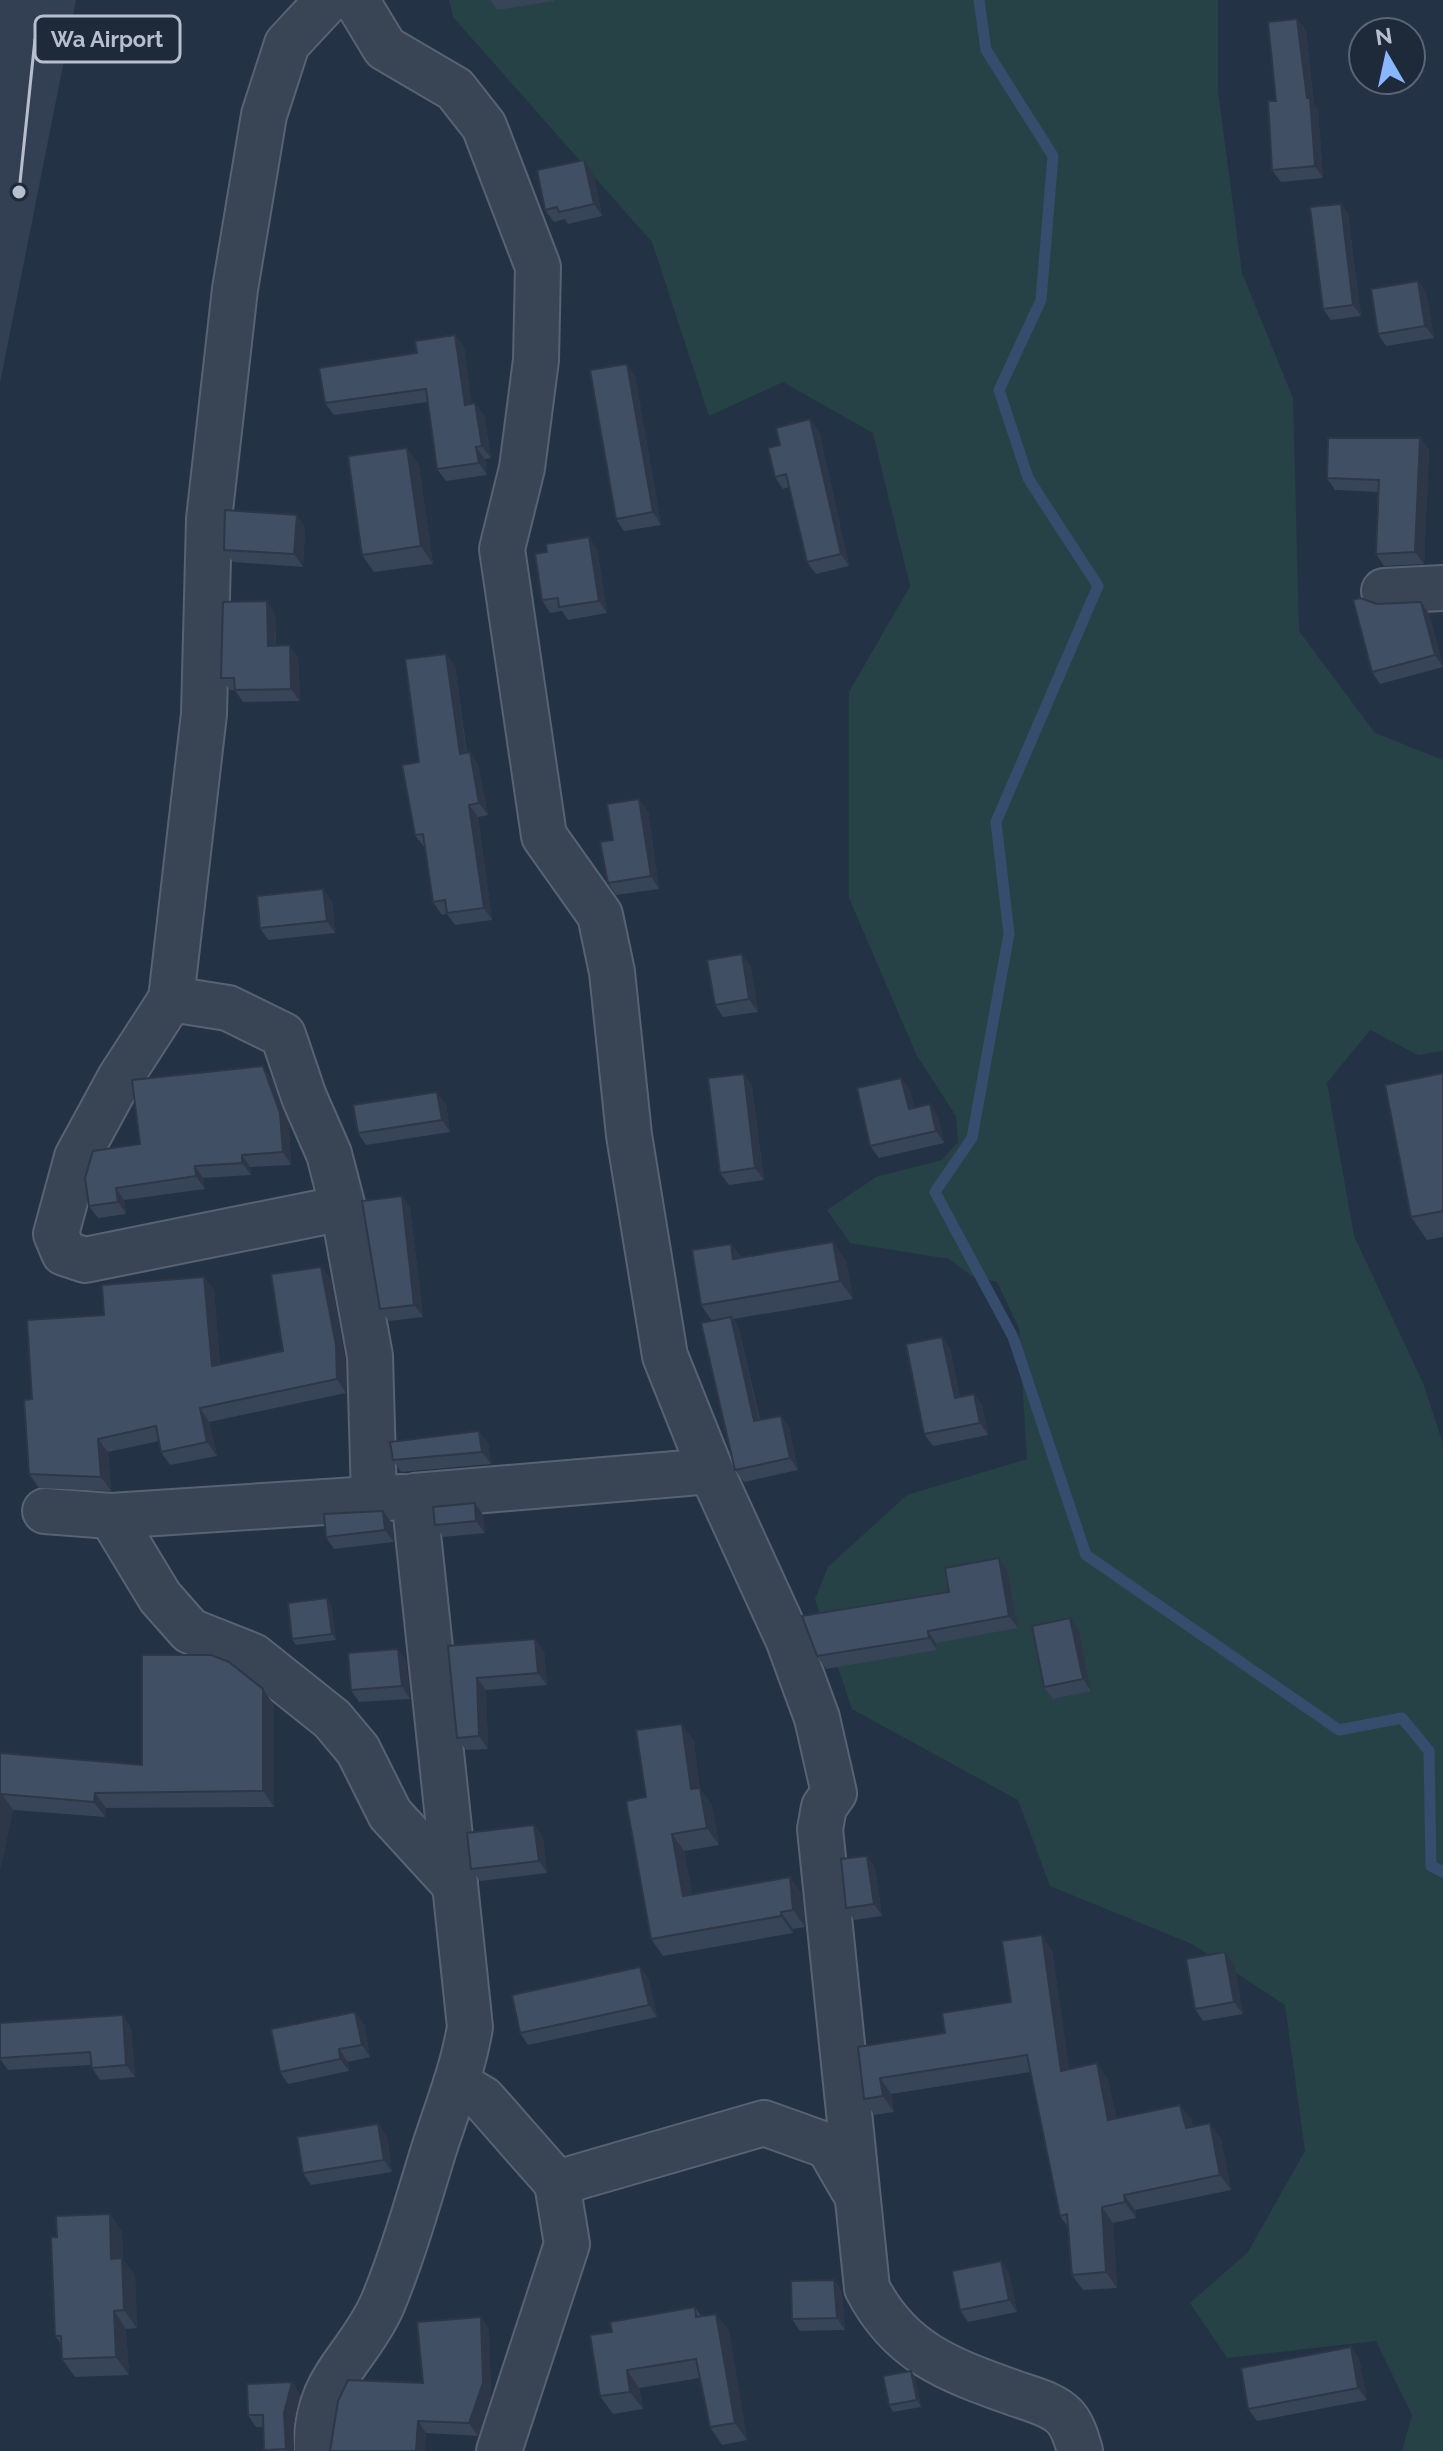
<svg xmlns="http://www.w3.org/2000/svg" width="1443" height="2451" font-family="Raleway,sans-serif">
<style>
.airport{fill:#333f52}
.green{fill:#274246}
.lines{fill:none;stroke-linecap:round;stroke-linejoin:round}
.stream{stroke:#374d6e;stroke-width:11}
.minor-casing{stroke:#586272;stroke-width:48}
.minor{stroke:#394454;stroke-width:44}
.wall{fill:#384457}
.shaded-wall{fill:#2e3747}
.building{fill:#414f65;stroke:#2e3747;stroke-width:2}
.leader{fill:none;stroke:#b7bfce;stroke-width:3}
.callout-dot{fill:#b7bfce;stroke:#1e293a;stroke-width:3}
.callout{fill:#1e293a;stroke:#b7bfce;stroke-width:3}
.callout-label{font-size:22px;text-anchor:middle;font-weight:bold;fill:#b7bfce}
</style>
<rect width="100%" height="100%" fill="#243245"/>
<polygon class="airport" points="0,0 76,0 0,383"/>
<polygon class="green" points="449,0 1218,0 1218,91 1242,273 1293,398 1299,631 1375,733 1443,760 1443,1051 1418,1055 1370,1030 1327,1083 1354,1236 1423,1383 1443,1444 1443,2451 1402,2451 1412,2415 1376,2341 1227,2358 1190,2303 1248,2252 1305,2151 1285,2005 1192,1944 1050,1886 1018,1800 852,1709 815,1599 828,1567 907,1495 1027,1459 1019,1328 997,1282 972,1276 949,1259 850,1243 827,1210 876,1177 942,1160 958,1142 956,1116 917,1056 849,898 849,692 910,586 873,433 783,382 709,416 652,242 453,17"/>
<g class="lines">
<polyline class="stream" points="979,0 986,50 1053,156 1041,300 999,390 1028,478 1098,586 996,822 1009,934 972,1138 935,1192 1013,1337 1086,1555 1339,1730 1402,1718 1429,1751 1431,1866 1443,1872"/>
<g class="minor-casing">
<g id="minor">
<polyline points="328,0 287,44 264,115 235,289 209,519 204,714 171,999 120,1078 77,1157 56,1234 64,1253 85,1260 343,1208"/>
<path d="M 356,0 L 385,48 L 455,89 L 484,126 L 538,267 L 536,360 L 522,468 L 502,549 L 544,836 L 600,915 L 612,972 L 629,1135 L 665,1356 L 711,1471 L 788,1639 L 817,1718 L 834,1793 L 824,1807 L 820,1829 L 867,2288 C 900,2353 950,2370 1014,2393 C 1031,2399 1053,2404 1065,2417 C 1073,2426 1077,2440 1080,2451"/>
<polyline points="1384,591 1443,588"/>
<polyline points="171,999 228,1008 283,1035 304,1097 329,1154 343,1208 370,1356 374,1498"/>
<polyline points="45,1511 111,1516 402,1497"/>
<polyline points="111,1516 160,1597 190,1631 253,1656 332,1719 358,1750 390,1814 455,1885"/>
<polyline points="456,2083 483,2099 557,2183 764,2123 828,2146 853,2189"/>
<path d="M 317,2451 C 314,2380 356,2362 382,2305 C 403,2255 418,2201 434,2149 C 447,2109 463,2069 470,2027 L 414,1496 L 711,1471"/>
<polyline points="499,2451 567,2244 557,2183"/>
</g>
</g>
<use href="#minor" class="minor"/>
</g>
<g class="wall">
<polygon points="490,0 554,0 554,1 497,10"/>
<polygon points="1297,19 1306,31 1314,105 1318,110 1323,178 1281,182 1272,170 1276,101"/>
<polygon points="584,160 593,172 602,216 568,224 565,219 554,222 545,210"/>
<polygon points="1341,204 1348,214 1361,316 1331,320 1323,309"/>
<polygon points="1418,281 1426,293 1434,338 1386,346 1378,334"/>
<polygon points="455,335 464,347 471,404 475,403 484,415 491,458 485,459 487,475 446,481 437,469 428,402 334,415 325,403 417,353"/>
<polygon points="635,376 661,525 624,531 616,519"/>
<polygon points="819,431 849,566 816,574 807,562 789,487 783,489 775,477 780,445"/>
<polygon points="1420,438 1429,450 1424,564 1384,566 1376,554 1378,492 1335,490 1327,478"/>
<polygon points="407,448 419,466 433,564 374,572 362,555"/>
<polygon points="305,527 303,567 233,562 224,550"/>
<polygon points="597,549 607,613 568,620 562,611 550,613 542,600"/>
<polygon points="1421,602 1429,614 1443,667 1380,684 1372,672 1377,604"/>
<polygon points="275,613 276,646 298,657 300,701 243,702 235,690 230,690 221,678"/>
<polygon points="446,654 455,666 467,753 470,752 478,765 488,815 478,817 492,920 455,925 447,914 442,915 433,902 425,847 424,847 415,835 419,762"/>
<polygon points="648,811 659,889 616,895 608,883 613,840"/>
<polygon points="332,901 335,933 268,940 260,928"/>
<polygon points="751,967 758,1012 723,1017 715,1005"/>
<polygon points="1443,1073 1443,1237 1427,1240 1411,1217"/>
<polygon points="744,1074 752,1086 764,1180 729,1185 720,1173"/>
<polygon points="271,1078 289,1125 291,1165 250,1167 251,1175 203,1178 205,1189 124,1200 126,1214 98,1218 89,1206 140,1144"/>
<polygon points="901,1078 910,1090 914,1107 938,1116 944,1143 879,1158 870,1146"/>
<polygon points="446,1104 450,1132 366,1145 358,1133"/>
<polygon points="402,1196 410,1208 423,1317 389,1321 380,1309"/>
<polygon points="731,1244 741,1258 846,1260 853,1299 733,1319 739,1329 760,1420 781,1416 789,1428 798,1470 744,1482 735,1470 712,1321 701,1305"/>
<polygon points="321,1267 331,1280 345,1359 346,1393 209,1422 217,1456 170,1465 161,1452 159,1441 108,1452 111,1491 39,1488 29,1474 32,1399 104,1315 204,1277 214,1290 220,1364 283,1351"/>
<polygon points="942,1337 950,1349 960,1397 974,1394 982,1406 988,1435 933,1446 924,1434"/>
<polygon points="488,1443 491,1464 401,1472 393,1460"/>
<polygon points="475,1503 483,1515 485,1533 443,1537 435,1525"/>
<polygon points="392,1523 394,1542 334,1549 326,1537"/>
<polygon points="1007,1570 1018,1628 936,1643 937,1650 826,1669 817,1656 949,1592"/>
<polygon points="331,1604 336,1640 296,1645 292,1639"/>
<polygon points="1070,1618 1079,1630 1091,1691 1053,1699 1044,1687"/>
<polygon points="448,1646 544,1651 547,1685 486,1690 488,1749 466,1750 457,1738"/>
<polygon points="398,1649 406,1661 410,1699 359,1702 351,1690"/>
<polygon points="274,1705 274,1807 106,1808 105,1817 13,1810 0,1870 0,1753 142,1765"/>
<polygon points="694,1741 700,1789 712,1805 719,1845 684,1851 692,1895 790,1877 802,1894 805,1927 793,1929 793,1933 663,1956 651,1939 646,1797"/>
<polygon points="534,1825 543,1837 547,1873 480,1881 471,1869"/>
<polygon points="867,1856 875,1868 882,1916 854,1920 846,1908"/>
<polygon points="1042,1935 1052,1951 1069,2069 1108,2079 1116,2118 1180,2105 1191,2120 1193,2127 1221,2139 1231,2190 1135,2210 1136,2218 1113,2223 1117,2288 1083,2290 1072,2275 1068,2227 1060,2216 1030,2072 891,2094 894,2112 874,2115 864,2099 858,2047 945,2033 1011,2002"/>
<polygon points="1234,1964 1243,2014 1203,2021 1195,2009"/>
<polygon points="649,1980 657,2017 528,2045 520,2033"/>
<polygon points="0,2023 131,2027 135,2077 100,2080 92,2068 91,2065 8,2070 0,2059"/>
<polygon points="364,2024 370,2057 348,2062 349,2071 288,2084 280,2072"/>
<polygon points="378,2124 387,2137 392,2172 311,2185 303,2173"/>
<polygon points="110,2214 122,2232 123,2260 135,2276 137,2328 126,2329 129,2375 75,2377 62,2359 62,2345 55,2336 57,2237"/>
<polygon points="1009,2273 1017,2312 968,2322 960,2310"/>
<polygon points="834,2280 842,2292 845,2330 800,2331 792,2319"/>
<polygon points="695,2307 701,2316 716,2314 729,2332 747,2440 722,2445 710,2427 700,2378 639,2388 643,2409 613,2414 600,2396 612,2332"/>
<polygon points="481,2317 489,2329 491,2395 478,2436 426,2433 330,2451 423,2383"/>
<polygon points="1351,2347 1359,2359 1367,2400 1257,2421 1248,2409"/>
<polygon points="915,2377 921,2407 893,2412 889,2405"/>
<polygon points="292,2382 300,2395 293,2426 294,2451 265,2451 264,2427 256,2427 248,2415"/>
</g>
<g class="shaded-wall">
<polygon points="1297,19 1306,31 1314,105 1318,110 1323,178 1315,166"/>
<polygon points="584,160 593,172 602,216 594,204"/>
<polygon points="1341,204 1348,214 1361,316 1353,305"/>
<polygon points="1418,281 1426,293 1434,338 1425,326"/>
<polygon points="455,335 464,347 473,417 465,405"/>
<polygon points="627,364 635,376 661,525 653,512"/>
<polygon points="475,403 484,415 491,458 482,446"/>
<polygon points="810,419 819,431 849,566 841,554"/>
<polygon points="1420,438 1429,450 1424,564 1415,552"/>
<polygon points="476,447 485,459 487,475 479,463"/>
<polygon points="407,448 419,466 433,564 421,546"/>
<polygon points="297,515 305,527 303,567 294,554"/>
<polygon points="589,537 597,549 607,613 599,601"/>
<polygon points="267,601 275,613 276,658 268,646"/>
<polygon points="1421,602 1429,614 1443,667 1435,655"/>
<polygon points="290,645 298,657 300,701 291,689"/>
<polygon points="446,654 455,666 468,766 460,754"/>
<polygon points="470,752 478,765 488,815 479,803"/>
<polygon points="639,799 648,811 659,889 651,876"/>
<polygon points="469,805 478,817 492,920 484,908"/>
<polygon points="323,889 332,901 335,933 327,921"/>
<polygon points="742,954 751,967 758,1012 749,999"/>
<polygon points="263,1066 271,1078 289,1125 291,1165 283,1152"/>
<polygon points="744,1074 752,1086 764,1180 755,1168"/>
<polygon points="901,1078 910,1090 917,1121 909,1109"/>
<polygon points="437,1092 446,1104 450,1132 442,1120"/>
<polygon points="930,1104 938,1116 944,1143 936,1131"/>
<polygon points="242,1155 250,1167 251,1175 242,1163"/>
<polygon points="195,1166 203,1178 205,1189 196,1176"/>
<polygon points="116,1188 124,1200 126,1214 118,1202"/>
<polygon points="402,1196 410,1208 423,1317 414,1305"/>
<polygon points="833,1242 846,1260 853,1299 840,1281"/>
<polygon points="731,1244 743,1262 733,1259"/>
<polygon points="321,1267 331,1280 345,1359 346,1393 337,1379"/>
<polygon points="204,1277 214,1290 221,1379 212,1366"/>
<polygon points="731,1317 739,1329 762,1434 754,1421"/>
<polygon points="942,1337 950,1349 963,1410 955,1398"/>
<polygon points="974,1394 982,1406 988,1435 980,1423"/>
<polygon points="200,1408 209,1422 217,1456 207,1442"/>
<polygon points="781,1416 789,1428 798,1470 790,1458"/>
<polygon points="479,1431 488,1443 491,1464 482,1452"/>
<polygon points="98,1439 108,1452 111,1491 101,1477"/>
<polygon points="475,1503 483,1515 485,1533 476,1521"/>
<polygon points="383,1511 392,1523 394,1542 385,1530"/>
<polygon points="999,1558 1007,1570 1018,1628 1009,1616"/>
<polygon points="327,1598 331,1604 336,1640 332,1634"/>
<polygon points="1070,1618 1079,1630 1091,1691 1083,1679"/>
<polygon points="928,1631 936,1643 937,1650 929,1638"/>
<polygon points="535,1639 544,1651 547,1685 538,1673"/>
<polygon points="398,1649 406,1661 410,1699 402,1686"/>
<polygon points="477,1678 486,1690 488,1749 479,1736"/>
<polygon points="263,1689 274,1705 274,1807 263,1791"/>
<polygon points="682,1724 694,1741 700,1789 712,1805 719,1845 707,1828 691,1789"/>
<polygon points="95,1793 106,1808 105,1817 94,1802"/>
<polygon points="2,1794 13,1810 0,1870 0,1804"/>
<polygon points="534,1825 543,1837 547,1873 539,1861"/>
<polygon points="672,1834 684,1851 695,1913 683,1896"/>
<polygon points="867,1856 875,1868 882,1916 874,1904"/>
<polygon points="790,1877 802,1894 805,1927 793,1910"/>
<polygon points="781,1912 793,1929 793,1933 781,1916"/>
<polygon points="1042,1935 1052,1951 1072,2086 1061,2071"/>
<polygon points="1225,1952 1234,1964 1243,2014 1234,2002"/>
<polygon points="640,1967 649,1980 657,2017 649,2005"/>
<polygon points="355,2012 364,2024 370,2057 362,2045"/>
<polygon points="123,2015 131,2027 135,2077 126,2065"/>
<polygon points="339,2049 348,2062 349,2071 340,2059"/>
<polygon points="1097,2063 1108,2079 1119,2135 1108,2120"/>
<polygon points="880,2078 891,2094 894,2112 883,2096"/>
<polygon points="1180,2105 1191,2120 1197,2144 1186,2128"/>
<polygon points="1210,2123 1221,2139 1231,2190 1220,2175"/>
<polygon points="378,2124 387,2137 392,2172 384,2160"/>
<polygon points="1124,2195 1135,2210 1136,2218 1125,2202"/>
<polygon points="1102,2207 1113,2223 1117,2288 1106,2272"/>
<polygon points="110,2214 122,2232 123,2260 135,2276 137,2328 124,2310 111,2259"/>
<polygon points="1001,2261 1009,2273 1017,2312 1009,2300"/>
<polygon points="834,2280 842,2292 845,2330 837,2318"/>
<polygon points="114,2311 126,2329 129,2375 116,2357"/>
<polygon points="716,2314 729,2332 747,2440 735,2423"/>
<polygon points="481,2317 489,2329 491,2395 478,2436 469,2423"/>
<polygon points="1351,2347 1359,2359 1367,2400 1358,2388"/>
<polygon points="627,2370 639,2388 643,2409 630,2392"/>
<polygon points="911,2371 915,2377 921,2407 917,2400"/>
<polygon points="292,2382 300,2395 293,2426 294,2451 287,2451 286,2449 284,2413"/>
<polygon points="418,2421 426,2433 425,2451 416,2451"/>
</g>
<g class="building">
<polygon points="1297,19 1307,98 1310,98 1315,166 1272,170 1268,101 1276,101 1268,22"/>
<polygon points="584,160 594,204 559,212 557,207 545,210 537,170"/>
<polygon points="1341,204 1353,305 1323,309 1310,207"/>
<polygon points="1418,281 1425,326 1378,334 1371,289"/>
<polygon points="455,335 465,405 475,403 482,446 476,447 479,463 437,469 426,389 325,403 319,368 417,353 415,341"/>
<polygon points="627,364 653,512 616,519 590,370"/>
<polygon points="810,419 841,554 807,562 786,474 775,477 768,448 780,445 776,428"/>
<polygon points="1328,438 1420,438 1415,552 1376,554 1379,480 1327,478"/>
<polygon points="407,448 421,546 362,555 348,456"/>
<polygon points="225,510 297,515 294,554 224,550"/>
<polygon points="589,537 599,601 559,607 558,598 542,600 535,554 547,552 546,544"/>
<polygon points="1360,598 1377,604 1421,602 1435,655 1372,672 1353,600"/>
<polygon points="267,601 268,646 290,645 291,689 235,690 234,678 221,678 223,602"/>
<polygon points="446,654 460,754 470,752 479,803 469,805 484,908 447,913 445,900 433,902 423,834 415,835 402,765 419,762 405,659"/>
<polygon points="639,799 651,876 608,883 600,842 613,840 607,804"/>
<polygon points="323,889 327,921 260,928 257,896"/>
<polygon points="742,954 749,999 715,1005 707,960"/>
<polygon points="263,1066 280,1113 283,1152 242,1155 242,1163 195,1166 196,1176 116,1188 118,1202 89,1206 85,1178 93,1151 140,1144 132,1080"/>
<polygon points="1443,1073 1443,1211 1411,1217 1385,1085"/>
<polygon points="744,1074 755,1168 720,1173 708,1078"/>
<polygon points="901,1078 909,1109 930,1104 936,1131 870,1146 857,1088"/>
<polygon points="437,1092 442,1120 358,1133 353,1105"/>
<polygon points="402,1196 414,1305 380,1309 362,1201"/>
<polygon points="833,1242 840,1281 701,1305 692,1250 731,1244 733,1259"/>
<polygon points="321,1267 336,1345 337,1379 200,1408 207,1442 161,1452 156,1426 98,1439 101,1477 29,1474 24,1400 32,1399 27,1320 104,1315 102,1285 204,1277 212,1366 283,1351 271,1274"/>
<polygon points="731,1317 754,1421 781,1416 790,1458 735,1470 701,1323"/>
<polygon points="942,1337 955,1398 974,1394 980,1423 924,1434 906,1344"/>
<polygon points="479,1431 482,1452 393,1460 390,1442"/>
<polygon points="475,1503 476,1521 435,1525 433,1507"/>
<polygon points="383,1511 385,1530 326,1537 324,1514"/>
<polygon points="999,1558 1009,1616 928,1631 929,1638 817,1656 802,1616 949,1592 945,1568"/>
<polygon points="327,1598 332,1634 292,1639 288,1603"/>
<polygon points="1070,1618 1083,1679 1044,1687 1032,1626"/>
<polygon points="535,1639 538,1673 477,1678 479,1736 457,1738 448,1646"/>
<polygon points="398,1649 402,1686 351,1690 348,1653"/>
<polygon points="142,1655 211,1655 229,1662 263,1689 263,1791 95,1793 94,1802 2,1794 0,1804 0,1753 142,1765"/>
<polygon points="682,1724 691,1789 700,1788 707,1828 672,1834 683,1896 790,1877 793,1910 781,1912 781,1916 651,1939 626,1801 646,1797 636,1730"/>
<polygon points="534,1825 539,1861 471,1869 467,1833"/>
<polygon points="867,1856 874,1904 846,1908 841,1859"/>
<polygon points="1042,1935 1061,2071 1097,2063 1108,2120 1180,2105 1186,2128 1210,2123 1220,2175 1124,2195 1125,2202 1102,2207 1106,2272 1072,2275 1067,2214 1060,2216 1027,2055 880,2078 883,2096 864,2099 858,2047 945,2033 942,2013 1011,2002 1002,1941"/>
<polygon points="1225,1952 1234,2002 1195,2009 1186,1959"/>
<polygon points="640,1967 649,2005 520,2033 512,1995"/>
<polygon points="355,2012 362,2045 339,2049 340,2059 280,2072 271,2029"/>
<polygon points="123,2015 126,2065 92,2068 90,2052 0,2058 0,2023"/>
<polygon points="378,2124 384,2160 303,2173 297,2137"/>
<polygon points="110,2214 111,2259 122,2258 124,2310 114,2311 116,2357 62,2359 61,2336 55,2336 51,2237 57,2237 56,2216"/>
<polygon points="1001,2261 1009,2300 960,2310 952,2271"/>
<polygon points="834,2280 837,2318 792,2319 791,2281"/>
<polygon points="695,2307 696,2317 716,2314 735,2423 710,2427 696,2359 627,2370 630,2392 600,2396 590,2335 612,2332 610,2322"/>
<polygon points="481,2317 483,2383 469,2423 418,2421 416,2451 330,2451 338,2401 348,2380 423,2383 417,2322"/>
<polygon points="1351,2347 1358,2388 1248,2409 1241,2368"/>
<polygon points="911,2371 917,2400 889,2405 883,2376"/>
<polygon points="292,2382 284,2413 286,2449 264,2450 263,2415 248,2415 247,2384"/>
</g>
<path class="leader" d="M19 192L35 39"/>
<circle class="callout-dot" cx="19" cy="192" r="8"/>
<rect class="callout" x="35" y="16" width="145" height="46" rx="8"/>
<g class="callout-label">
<text x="107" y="47">Wa Airport</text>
</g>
<g transform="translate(1387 56) rotate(351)"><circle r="38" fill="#1e293a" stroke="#5b6575" stroke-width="2"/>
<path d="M0-6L14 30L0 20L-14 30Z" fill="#8ab6ff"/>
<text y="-12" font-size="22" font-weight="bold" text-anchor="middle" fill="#b7bfce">N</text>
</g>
</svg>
